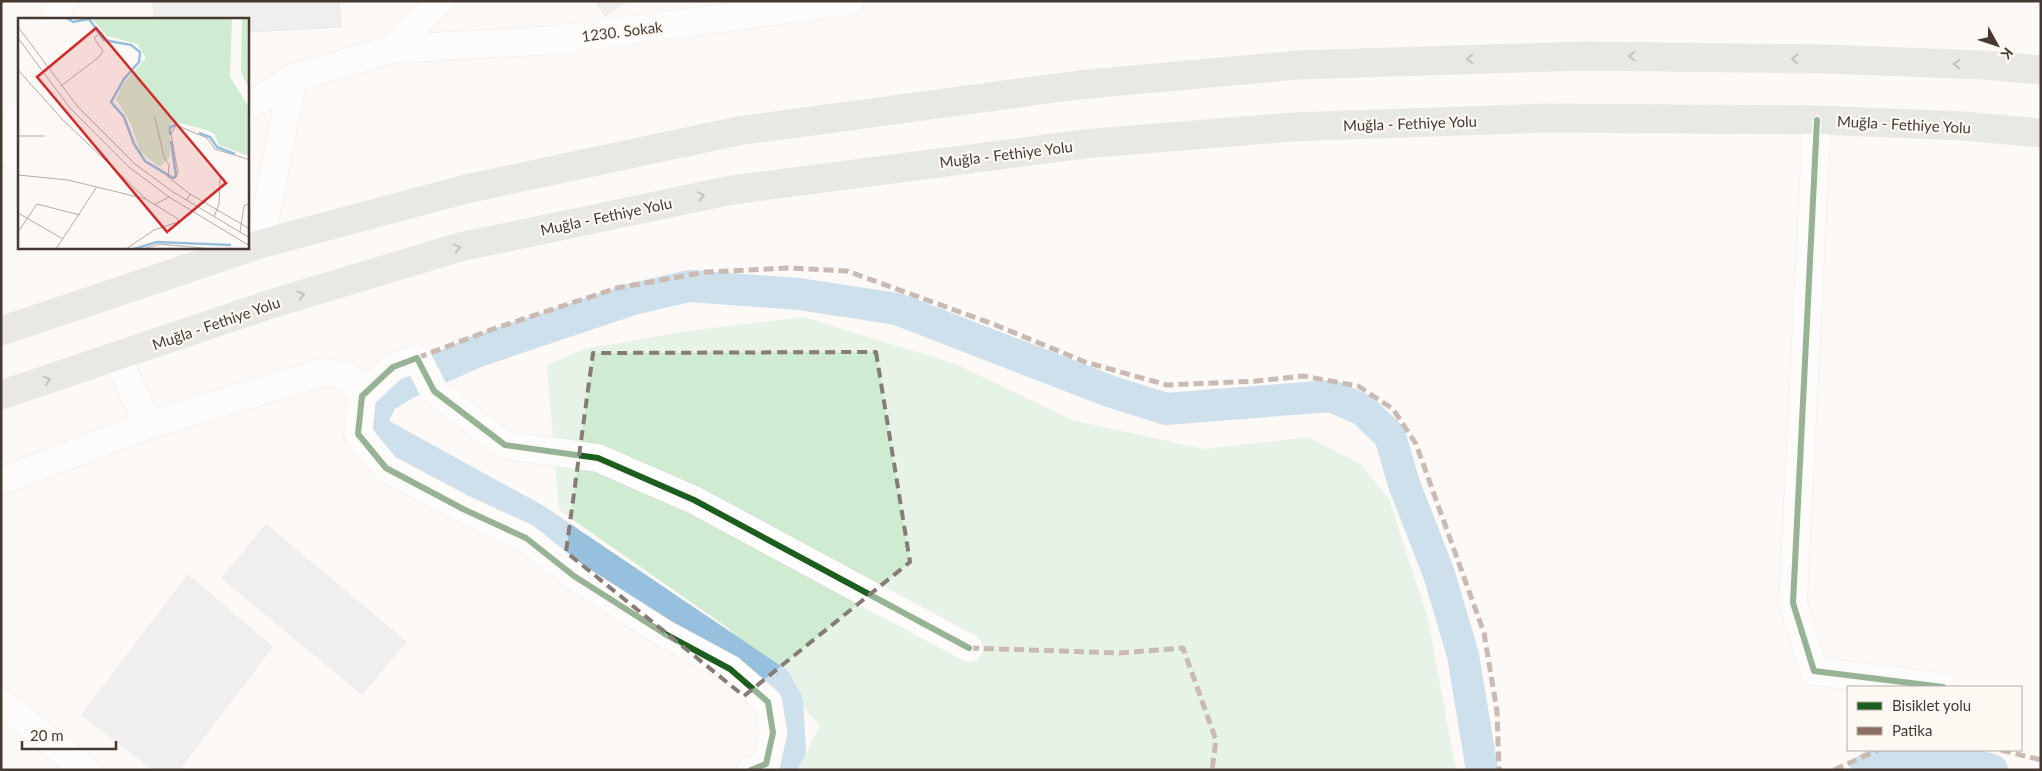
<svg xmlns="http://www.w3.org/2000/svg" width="2042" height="771" font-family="Lato,sans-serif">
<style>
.green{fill:#cfebd2}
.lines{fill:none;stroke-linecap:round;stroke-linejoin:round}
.canal{stroke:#96c0dd;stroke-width:32}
.building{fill:#e3e1e5;stroke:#d5d4d8}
.minor-casing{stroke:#dbd4cf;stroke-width:29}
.highway-casing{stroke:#d9d5d3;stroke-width:29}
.minor{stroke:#fffefe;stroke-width:28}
.highway{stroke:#d0d6cc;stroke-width:28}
.quiet{stroke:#8d6e63;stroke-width:5;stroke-dasharray:10 5;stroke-linecap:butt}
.cycleway-casing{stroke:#fff9f4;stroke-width:9}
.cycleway{stroke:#1b5e20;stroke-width:6}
.oneway{stroke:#848077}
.marked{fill:none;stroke:#857c76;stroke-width:4;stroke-dasharray:10 6;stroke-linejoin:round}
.labels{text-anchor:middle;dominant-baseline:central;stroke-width:4.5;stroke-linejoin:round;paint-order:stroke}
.street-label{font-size:15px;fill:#453931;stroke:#fff9f4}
.inset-river{fill:none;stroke:#96c0dd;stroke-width:2.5}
.inset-road{fill:none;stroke:#b3aca8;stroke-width:1}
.view{fill:#d62828;fill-opacity:0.15;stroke:#d62828;stroke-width:2.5}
.inset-edge{fill:none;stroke:#453931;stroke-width:2.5}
</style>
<rect width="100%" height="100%" fill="#fcf9f7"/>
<polygon class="green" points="803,317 956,364 1072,420 1204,449 1308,437 1361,464 1389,499 1428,619 1456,770 798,770 820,725 728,628 559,510 547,365 584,349 687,331"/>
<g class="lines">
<g class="canal">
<polyline points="779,770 790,750 787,702 776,682 536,520 376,432 371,422 382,398 407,383 478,351 633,299 689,286 799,294 897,309 1109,391 1166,409 1331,396 1363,410 1390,436 1404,484 1439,574 1463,655 1482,770"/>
<polyline points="1866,770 1888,757 1937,754 1992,770"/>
</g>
</g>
<g class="building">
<polygon points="153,1 339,1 341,27 248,32 248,19 154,19"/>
<polygon points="596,1 627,1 605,16"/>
<polygon points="266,525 406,642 362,694 222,578"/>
<polygon points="188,575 272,647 179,770 154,770 82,715"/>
</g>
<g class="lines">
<g class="minor-casing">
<g id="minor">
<polyline points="55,19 63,1"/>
<polyline points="393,49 440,1"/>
<polyline points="248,107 293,78 393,49 556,40 850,1"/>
<polyline points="19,115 7,149 19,160"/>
<polyline points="1817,120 1793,603 1814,671 1943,687"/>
<polyline points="260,244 293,78"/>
<polyline points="117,356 148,425 324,372 348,376 362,396"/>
<polyline points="1,481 148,425"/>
<polyline points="1,702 86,770"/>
<polyline points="751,770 766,764 773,733 768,702 730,669 665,634 574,576 526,538 463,509 386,468 358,434 362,396 393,367 417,358 434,391 505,445 598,458 694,500 969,648"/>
</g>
</g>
<g class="highway-casing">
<g id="highway">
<polyline points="1,331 260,244 466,189 738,131 1078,85 1298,65 1585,56 1828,59 1983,65 2041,70"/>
<polyline points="1,395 274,303 460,247 732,190 1084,144 1292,127 1547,118 1817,120 1963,126 2041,133"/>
</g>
</g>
<use href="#minor" class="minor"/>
<use href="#highway" class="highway"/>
<g class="quiet">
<polyline points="417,358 493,329 617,288 706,272 788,268 847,271 993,324 1085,362 1167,385 1257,381 1303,376 1358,386 1393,409 1416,444 1484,633 1497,711 1499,770"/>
<polyline points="969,648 1120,653 1183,648 1216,740 1212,770"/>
<polyline points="2001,750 2041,760"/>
<polyline points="1834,770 1878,750"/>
</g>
<g class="cycleway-casing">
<g id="cycleway">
<polyline points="1817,120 1793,603 1814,671 1943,687"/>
<polyline points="751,770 766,764 773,733 768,702 730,669 665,634 574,576 526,538 463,509 386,468 358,434 362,396 393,367 417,358 434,391 505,445 598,458 694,500 969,648"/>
</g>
</g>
<use href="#cycleway" class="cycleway"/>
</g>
<defs><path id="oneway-chevron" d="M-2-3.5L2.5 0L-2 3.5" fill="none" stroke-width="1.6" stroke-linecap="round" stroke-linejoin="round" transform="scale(1.25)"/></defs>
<g class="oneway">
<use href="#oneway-chevron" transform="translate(1632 56) rotate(-179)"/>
<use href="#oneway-chevron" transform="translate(1470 59) rotate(178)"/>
<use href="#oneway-chevron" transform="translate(1795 59) rotate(-179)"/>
<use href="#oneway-chevron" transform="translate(1957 64) rotate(-178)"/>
<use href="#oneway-chevron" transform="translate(701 196) rotate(-11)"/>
<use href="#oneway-chevron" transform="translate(457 248) rotate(-15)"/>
<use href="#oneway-chevron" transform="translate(301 295) rotate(-17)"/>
<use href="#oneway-chevron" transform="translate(47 380) rotate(-19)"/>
</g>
<path d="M0 0H2042V771H0ZM 876,352 L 910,562 L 744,696 L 566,552 L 593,353 Z" fill="#fcf9f7" fill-opacity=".55" fill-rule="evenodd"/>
<path class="marked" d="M 876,352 L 910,562 L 744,696 L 566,552 L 593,353 Z"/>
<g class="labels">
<g class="street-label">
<text transform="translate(622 31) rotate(-7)">1230. Sokak</text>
<text transform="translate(1410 123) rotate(-2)">Muğla - Fethiye Yolu</text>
<text transform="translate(1904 124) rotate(3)">Muğla - Fethiye Yolu</text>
<text transform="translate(1006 154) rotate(-7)">Muğla - Fethiye Yolu</text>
<text transform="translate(606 216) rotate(-12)">Muğla - Fethiye Yolu</text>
<text transform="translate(216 323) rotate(-19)">Muğla - Fethiye Yolu</text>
</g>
</g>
<g transform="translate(18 18)">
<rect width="231" height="231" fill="#fcf9f7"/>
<path d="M 73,0 L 214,0 L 212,59 L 231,89 L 231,138 L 201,127 L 197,117 L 189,112 L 158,104 L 152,106 L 152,139 L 142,149 L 131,141 L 122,133 L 113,106 L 98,81 L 105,66 L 128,40 L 119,26 L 89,18 ZM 224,0 L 231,0 L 231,71 L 223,54 Z" fill="#cfebd2"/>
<path class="inset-river" d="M 49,0 L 55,4 L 71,1 L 86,22 L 113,27 L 122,34 L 121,44 L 106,61 L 93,84 L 106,99 L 116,126 L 127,143 L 155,160 L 158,158 L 153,123M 181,115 L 192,119 L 199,129 L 217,136M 152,117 L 152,109 L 160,106M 116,231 L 139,224 L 213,227"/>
<path class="inset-road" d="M 0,9 L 60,89 L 117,146 L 155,174 L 232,220M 0,20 L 52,90 L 112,150 L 151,179 L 232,228M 0,52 L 45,102 L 128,181 L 160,201 L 160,204 L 136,212 L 108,231M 43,68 L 81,39 L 85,33 L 76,20 L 80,17M 137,99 L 146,139 L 151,147 L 150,159 L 172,176 L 169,182M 0,118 L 27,118M 0,157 L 50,162 L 128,181M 156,161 L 160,155 L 153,116 L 158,107 L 189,120 L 197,131 L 232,142M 172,176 L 232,211M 136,187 L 151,179M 0,195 L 45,221M 196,199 L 201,186 L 202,158M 0,214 L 19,186 L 62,197M 222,214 L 226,188 L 232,185M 38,231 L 78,170M 125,231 L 142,226 L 195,231"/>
<path class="view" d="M 78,10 L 208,165 L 149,214 L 19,59 Z"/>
<rect width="231" height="231" class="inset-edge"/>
</g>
<rect width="2042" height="771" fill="none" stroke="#453931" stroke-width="5"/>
<rect x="1847" y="686" width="175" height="65" fill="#fff9f4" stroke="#b5aca6"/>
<rect x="1857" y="702" width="25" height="8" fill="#1b5e20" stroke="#b5aca6"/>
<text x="1892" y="711" font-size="15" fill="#453931">Bisiklet yolu</text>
<rect x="1857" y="727" width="25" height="8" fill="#8d6e63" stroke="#b5aca6"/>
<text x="1892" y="736" font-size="15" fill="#453931">Patika</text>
<g transform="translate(1997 45) rotate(130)" stroke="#fff9f4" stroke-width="4" paint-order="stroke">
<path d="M0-4L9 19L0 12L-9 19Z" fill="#453931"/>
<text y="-8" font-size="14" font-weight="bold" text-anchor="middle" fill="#453931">K</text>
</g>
<path d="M22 741v8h94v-8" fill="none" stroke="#453931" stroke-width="2.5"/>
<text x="30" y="741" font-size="15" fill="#453931" stroke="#fff9f4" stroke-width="4" paint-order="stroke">20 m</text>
</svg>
